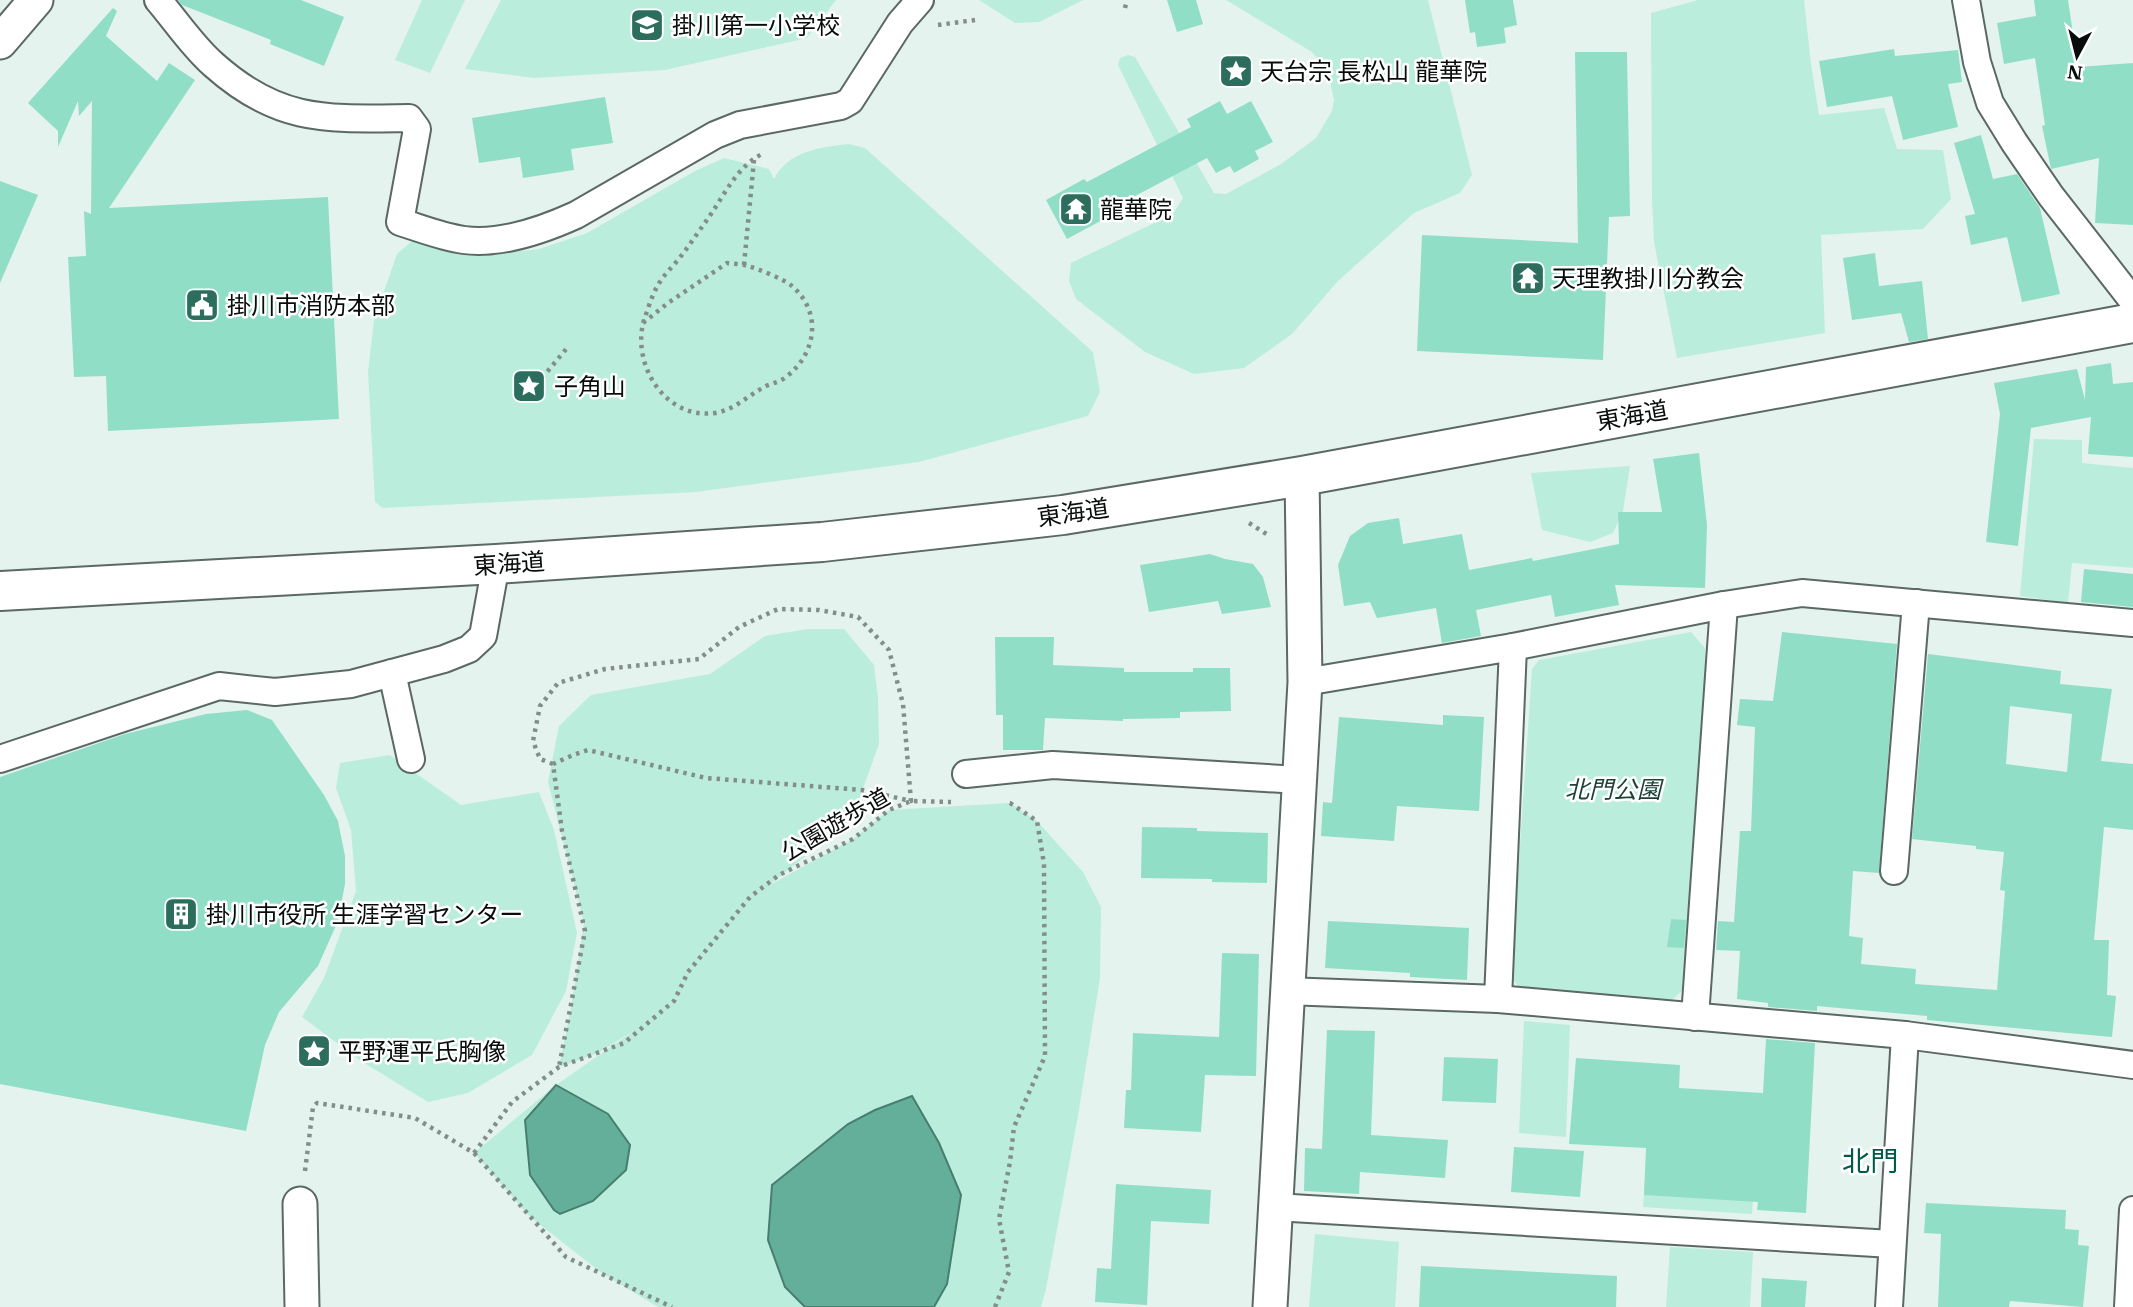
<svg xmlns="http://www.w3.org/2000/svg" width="2133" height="1307" font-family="'IBM Plex Serif','Noto Sans JP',serif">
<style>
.green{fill:#bbeddd}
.water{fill:#63af9a;stroke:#487e6f;stroke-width:2}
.building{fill:#91dec7;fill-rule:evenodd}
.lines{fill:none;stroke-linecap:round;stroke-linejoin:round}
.minor-casing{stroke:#5b6864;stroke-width:30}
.tertiary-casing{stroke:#5b6864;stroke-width:37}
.secondary-casing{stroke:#5b6864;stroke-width:42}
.path{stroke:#838e8a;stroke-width:4.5;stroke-dasharray:3.5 5;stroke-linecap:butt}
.minor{stroke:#fff;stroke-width:26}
.tertiary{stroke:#fff;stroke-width:33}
.secondary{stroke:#fff;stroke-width:38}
.labels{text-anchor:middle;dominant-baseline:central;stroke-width:5;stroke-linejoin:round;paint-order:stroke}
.poi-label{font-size:24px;fill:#080d0b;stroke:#fff;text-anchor:start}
.street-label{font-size:24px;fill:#080d0b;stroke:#fff}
.park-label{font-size:24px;font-style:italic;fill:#1d4137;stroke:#fff}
.quarter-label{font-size:28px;fill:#015b4a;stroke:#fff}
</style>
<rect width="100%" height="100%" fill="#e4f3ee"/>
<g class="green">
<polygon points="422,0 465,0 430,73 395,60"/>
<polygon points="501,0 836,0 807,38 665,70 534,78 465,69"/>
<polygon points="979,0 1083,0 1039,22 1015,23"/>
<polygon points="1226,0 1428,0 1472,175 1460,193 1414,213 1338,281 1292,334 1244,368 1194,374 1145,352 1076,299 1069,281 1071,263 1173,214 1183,198 1118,65 1120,58 1128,55 1135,57 1214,193 1226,194 1281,164 1316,138 1332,111 1334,100 1328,72 1312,52"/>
<polygon points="1698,0 1804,0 1811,64 1819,115 1884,108 1897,149 1943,150 1951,199 1923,229 1821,235 1825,333 1677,358 1654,242 1652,200 1651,13"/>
<path d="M 849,144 L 865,148 L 1093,352 L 1100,392 L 1088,416 L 919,462 L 696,492 L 383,508 L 375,502 L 368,372 L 374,320 L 397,254 L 412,241 L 488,255 L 539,249 L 587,233 L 695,171 L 724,158 L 769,169 L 774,179 C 788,151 821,147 849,144 Z"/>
<polygon points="2034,439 2082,440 2082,463 2133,468 2133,568 2072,563 2068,603 2020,596"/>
<polygon points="1630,466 1623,511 1613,533 1590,542 1542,530 1531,473"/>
<polygon points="808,629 844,629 874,665 878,698 879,744 852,819 768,886 853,839 889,810 1010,803 1037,821 1083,872 1101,907 1100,978 1078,1116 1046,1289 1041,1307 658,1307 603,1274 529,1216 474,1153 556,1085 635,1030 598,1053 559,1067 571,1008 584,923 548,782 559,726 591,695 710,674 765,636"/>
<polygon points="1691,632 1705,648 1707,711 1686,987 1672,1000 1522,990 1511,978 1532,669 1539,660"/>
<polygon points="390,755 461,805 539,792 554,830 577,933 566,991 532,1055 468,1093 428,1102 361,1061 302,1017 324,978 356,891 351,830 336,788 340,763"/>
<polygon points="1524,1021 1570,1025 1566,1137 1519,1133"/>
<polygon points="1648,1131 1757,1138 1752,1214 1643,1207"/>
<polygon points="1315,1234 1399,1242 1395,1307 1309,1307"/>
<polygon points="1670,1247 1753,1252 1750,1307 1666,1307"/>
</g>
<g class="water">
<polygon points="556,1085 608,1114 630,1145 626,1170 593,1201 560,1214 554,1210 530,1175 525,1120"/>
<polygon points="912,1096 939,1143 961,1195 947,1284 934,1307 805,1307 785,1287 768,1240 772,1185 848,1124 875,1110"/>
</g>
<g class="building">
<polygon points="178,0 301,0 344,17 324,66 270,44 271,40 182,5"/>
<polygon points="1167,0 1196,0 1203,24 1177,32"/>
<polygon points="1465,0 1513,0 1517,25 1504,28 1506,43 1477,47 1475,32 1470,33"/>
<polygon points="2034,0 2068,0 2078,67 2133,63 2133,225 2095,223 2099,158 2051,169 2042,126 2045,125 2035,58 2004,64 1997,23 2036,16"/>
<polygon points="113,8 117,11 106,36 157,81 169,63 195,80 109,208 328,197 339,419 108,431 106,376 74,377 68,257 86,256 84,211 91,214 92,101 79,116 78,101 58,147 58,131 28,103"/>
<polygon points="1894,49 1895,56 1958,50 1962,82 1948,84 1958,127 1903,140 1892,96 1827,107 1819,61"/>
<polygon points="1575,52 1627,52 1630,216 1609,217 1603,360 1417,351 1422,235 1578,243"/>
<polygon points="605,97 613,143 571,149 574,170 523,178 520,157 479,163 472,118"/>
<polygon points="1220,101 1227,114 1251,101 1273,142 1255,151 1259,159 1234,173 1230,166 1216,173 1207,158 1103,213 1106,218 1067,239 1046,200 1084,179 1087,182 1191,127 1187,119"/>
<polygon points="1981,135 1993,179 2017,174 2040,208 2060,294 2022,302 2007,237 1971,245 1965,216 1975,214 1954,143"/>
<polygon points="0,181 38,195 0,283"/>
<polygon points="1875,253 1879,286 1922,281 1928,339 1909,342 1901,313 1852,320 1843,258"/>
<polygon points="2111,363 2113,384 2133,382 2133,457 2088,454 2091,417 2031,428 2018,546 1986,542 2000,414 1994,383 2077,369 2085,400 2086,367"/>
<polygon points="1699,453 1707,525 1705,588 1615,585 1619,605 1555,617 1551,595 1476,610 1481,636 1442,643 1436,608 1377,618 1370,602 1344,606 1338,565 1350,536 1368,523 1399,518 1403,544 1462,534 1469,570 1532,558 1533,561 1619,544 1618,512 1662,512 1653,459"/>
<polygon points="1210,554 1225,559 1253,564 1263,577 1271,607 1222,614 1218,601 1149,612 1140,565"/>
<polygon points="2084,569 2133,574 2133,607 2081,602"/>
<path d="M 1782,632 L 1897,644 L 1879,873 L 1853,871 L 1849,936 L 1863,938 L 1861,964 L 1916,969 L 1915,984 L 1997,990 L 2005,891 L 2000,890 L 2004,852 L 1976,849 L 1976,846 L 1912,839 L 1928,654 L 2061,671 L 2060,684 L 2112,689 L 2101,761 L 2133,764 L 2133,830 L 2104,827 L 2094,940 L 2109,940 L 2107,995 L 2116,996 L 2112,1037 L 1927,1020 L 1927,1016 L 1817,1006 L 1817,1011 L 1768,1007 L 1768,1003 L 1737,999 L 1740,951 L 1716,950 L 1718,921 L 1734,922 L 1740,831 L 1751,831 L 1755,727 L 1737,725 L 1740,699 L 1773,701 ZM 2010,706 L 2072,714 L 2067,772 L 2006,764 Z"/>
<polygon points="995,637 1054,637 1053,665 1124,668 1124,672 1193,672 1193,668 1230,668 1231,711 1180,712 1180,718 1123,719 1123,721 1045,718 1043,750 1003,750 1003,715 996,715"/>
<polygon points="247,710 272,720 324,795 338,821 345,856 345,884 338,921 318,966 279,1012 265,1045 246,1131 0,1084 0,777 125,734 206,714"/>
<polygon points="1443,715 1484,717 1479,811 1397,806 1394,841 1321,836 1323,802 1332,803 1339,717 1443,725"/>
<polygon points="1142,827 1197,828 1197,831 1268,833 1267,883 1212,882 1212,879 1141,878"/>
<polygon points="1671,919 1686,920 1684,948 1667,947"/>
<polygon points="1328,921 1469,928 1467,980 1410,977 1410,973 1325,968"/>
<polygon points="1222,953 1259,954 1256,1076 1205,1075 1201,1132 1124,1128 1126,1090 1131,1090 1133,1033 1219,1037"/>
<polygon points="1327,1030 1375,1031 1371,1135 1448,1140 1445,1178 1360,1172 1359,1194 1304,1191 1305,1148 1322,1149"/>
<polygon points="1766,1039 1815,1043 1806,1213 1757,1210 1758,1202 1644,1195 1646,1148 1569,1144 1576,1058 1680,1065 1679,1088 1763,1093"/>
<polygon points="1444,1057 1498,1059 1496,1103 1442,1101"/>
<polygon points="1514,1147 1584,1151 1580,1197 1511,1192"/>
<polygon points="1116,1184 1211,1190 1209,1224 1151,1221 1147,1305 1095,1302 1097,1268 1111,1269"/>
<polygon points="1926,1203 2066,1210 2065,1229 2079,1230 2078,1245 2089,1246 2083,1307 2010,1301 2009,1307 1938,1307 1941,1234 1924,1233"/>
<polygon points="1421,1266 1617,1276 1616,1307 1419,1307"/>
<polygon points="1762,1278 1807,1281 1805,1307 1761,1307"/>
</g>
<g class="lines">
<g class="minor-casing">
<g id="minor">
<path d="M 158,0 C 176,21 193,47 214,65 C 279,123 327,119 409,118 L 417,129 L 400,222 C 420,228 442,237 464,240 C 501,245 543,230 576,215 L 715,135 L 740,125 L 841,106 L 850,101 L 900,23 L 920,0"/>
<polyline points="1966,0 1977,62 1990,103 2014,142 2051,196 2133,301"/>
<polyline points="392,673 411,759"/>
<polyline points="1305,682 1513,647 1724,605 1802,593 2133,623"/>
<polyline points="0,759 219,686 275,692 351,684 444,659 469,649 483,636 496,564"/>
<polyline points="966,774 1053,765 1299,780"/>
<polyline points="1894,871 1916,603"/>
<polyline points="1286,991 1498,999 1905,1035 2133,1065"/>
<polyline points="1498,999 1513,647"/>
<polyline points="1695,1017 1724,605"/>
<polyline points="1275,1207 1892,1244"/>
<polyline points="1889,1307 1905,1035"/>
<polyline points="2128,1307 2133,1210"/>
</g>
</g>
<g class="tertiary-casing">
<g id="tertiary">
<polyline points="0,42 36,0"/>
<polyline points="300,1204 302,1307"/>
<polyline points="1270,1307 1305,682 1302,476"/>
</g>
</g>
<g class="secondary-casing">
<polyline id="secondary" points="0,591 496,564 822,542 1063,515 1302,476 2133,323"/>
</g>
<g class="path">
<polyline points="1125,8 1127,0"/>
<polyline points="938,25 975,20"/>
<polyline points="744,265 754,160"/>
<path d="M 643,323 L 668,303 L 727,263 C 734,264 742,264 748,266 C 758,269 784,279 792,286 C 823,313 816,354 786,377 C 780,382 773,383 766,386 C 749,395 734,410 715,413 C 665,420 631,364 644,320 C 648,309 652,295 658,285 C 663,276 671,268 678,260 C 689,246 699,231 709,217 C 725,194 737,166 764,153"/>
<polyline points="542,378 567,348"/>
<polyline points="1249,523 1268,535"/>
<polyline points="553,764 540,759 533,741 540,706 558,683 605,669 699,659 739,627 778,609 819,610 858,617 889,650 903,704 911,801 862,790 706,778 588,750 573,755 553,764 562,831 585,931 559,1067"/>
<polyline points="474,1153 512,1102 559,1067 624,1043 674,1001 688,972 750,897 779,875 853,839 889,810 911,801 951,802"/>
<polyline points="305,1171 313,1107 317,1103 415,1118 474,1153 566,1257 672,1307"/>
<polyline points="995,1307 1009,1272 999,1219 1010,1162 1014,1127 1045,1056 1044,864 1037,821 1010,803 1006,803"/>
</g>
<use href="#minor" class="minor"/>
<use href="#tertiary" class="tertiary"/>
<use href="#secondary" class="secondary"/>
</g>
<defs>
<g id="school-square" transform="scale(1.75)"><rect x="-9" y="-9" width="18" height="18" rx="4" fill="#2c6d5d" stroke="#fff"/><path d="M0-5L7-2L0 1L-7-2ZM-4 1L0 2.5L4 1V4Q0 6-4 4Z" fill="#fff"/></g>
<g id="sight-square" transform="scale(1.75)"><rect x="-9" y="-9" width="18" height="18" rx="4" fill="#2c6d5d" stroke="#fff"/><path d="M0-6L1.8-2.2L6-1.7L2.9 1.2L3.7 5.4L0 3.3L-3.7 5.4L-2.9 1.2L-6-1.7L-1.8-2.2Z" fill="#fff"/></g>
<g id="temple-square" transform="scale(1.75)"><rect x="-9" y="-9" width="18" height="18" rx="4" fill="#2c6d5d" stroke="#fff"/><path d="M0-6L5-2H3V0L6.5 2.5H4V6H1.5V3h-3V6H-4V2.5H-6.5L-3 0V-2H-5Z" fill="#fff"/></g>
<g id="civic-square" transform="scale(1.75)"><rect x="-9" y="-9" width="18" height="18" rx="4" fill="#2c6d5d" stroke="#fff"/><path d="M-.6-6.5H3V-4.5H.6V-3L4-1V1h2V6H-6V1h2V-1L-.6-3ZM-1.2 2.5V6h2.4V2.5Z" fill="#fff"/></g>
<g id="building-square" transform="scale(1.75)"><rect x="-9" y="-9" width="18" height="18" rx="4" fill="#2c6d5d" stroke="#fff"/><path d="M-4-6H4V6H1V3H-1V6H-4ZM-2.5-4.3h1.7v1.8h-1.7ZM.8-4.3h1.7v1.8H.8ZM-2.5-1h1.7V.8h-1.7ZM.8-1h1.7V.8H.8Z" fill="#fff"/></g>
</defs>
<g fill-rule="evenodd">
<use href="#school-square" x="647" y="25"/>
<use href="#sight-square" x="1236" y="71"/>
<use href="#temple-square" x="1076" y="209"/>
<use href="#temple-square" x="1528" y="278"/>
<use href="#civic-square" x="202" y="305"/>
<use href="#sight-square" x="529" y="386"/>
<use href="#building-square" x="181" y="914"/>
<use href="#sight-square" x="314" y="1051"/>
</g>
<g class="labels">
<g class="poi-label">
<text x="672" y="25">掛川第一小学校</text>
<text x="1260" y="71">天台宗 長松山 龍華院</text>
<text x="1100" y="209">龍華院</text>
<text x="1552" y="278">天理教掛川分教会</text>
<text x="227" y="305">掛川市消防本部</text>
<text x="554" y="386">子角山</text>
<text x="206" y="914">掛川市役所 生涯学習センター</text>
<text x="338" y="1051">平野運平氏胸像</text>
</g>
<g class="street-label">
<text transform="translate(1632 415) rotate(-10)">東海道</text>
<text transform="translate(1073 512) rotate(-8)">東海道</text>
<text transform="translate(509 563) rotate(-4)">東海道</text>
<text transform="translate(835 824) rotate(-30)">公園遊歩道</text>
</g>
<g class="park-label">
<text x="1613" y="789">北門公園</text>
</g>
<g class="quarter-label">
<text x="1870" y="1160">北門</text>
</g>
</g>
<g transform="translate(2077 56) rotate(187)" stroke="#ffffff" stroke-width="5" paint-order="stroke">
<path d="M0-5L12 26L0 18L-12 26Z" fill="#080d0b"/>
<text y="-10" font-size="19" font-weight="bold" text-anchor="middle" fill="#080d0b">N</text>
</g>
</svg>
